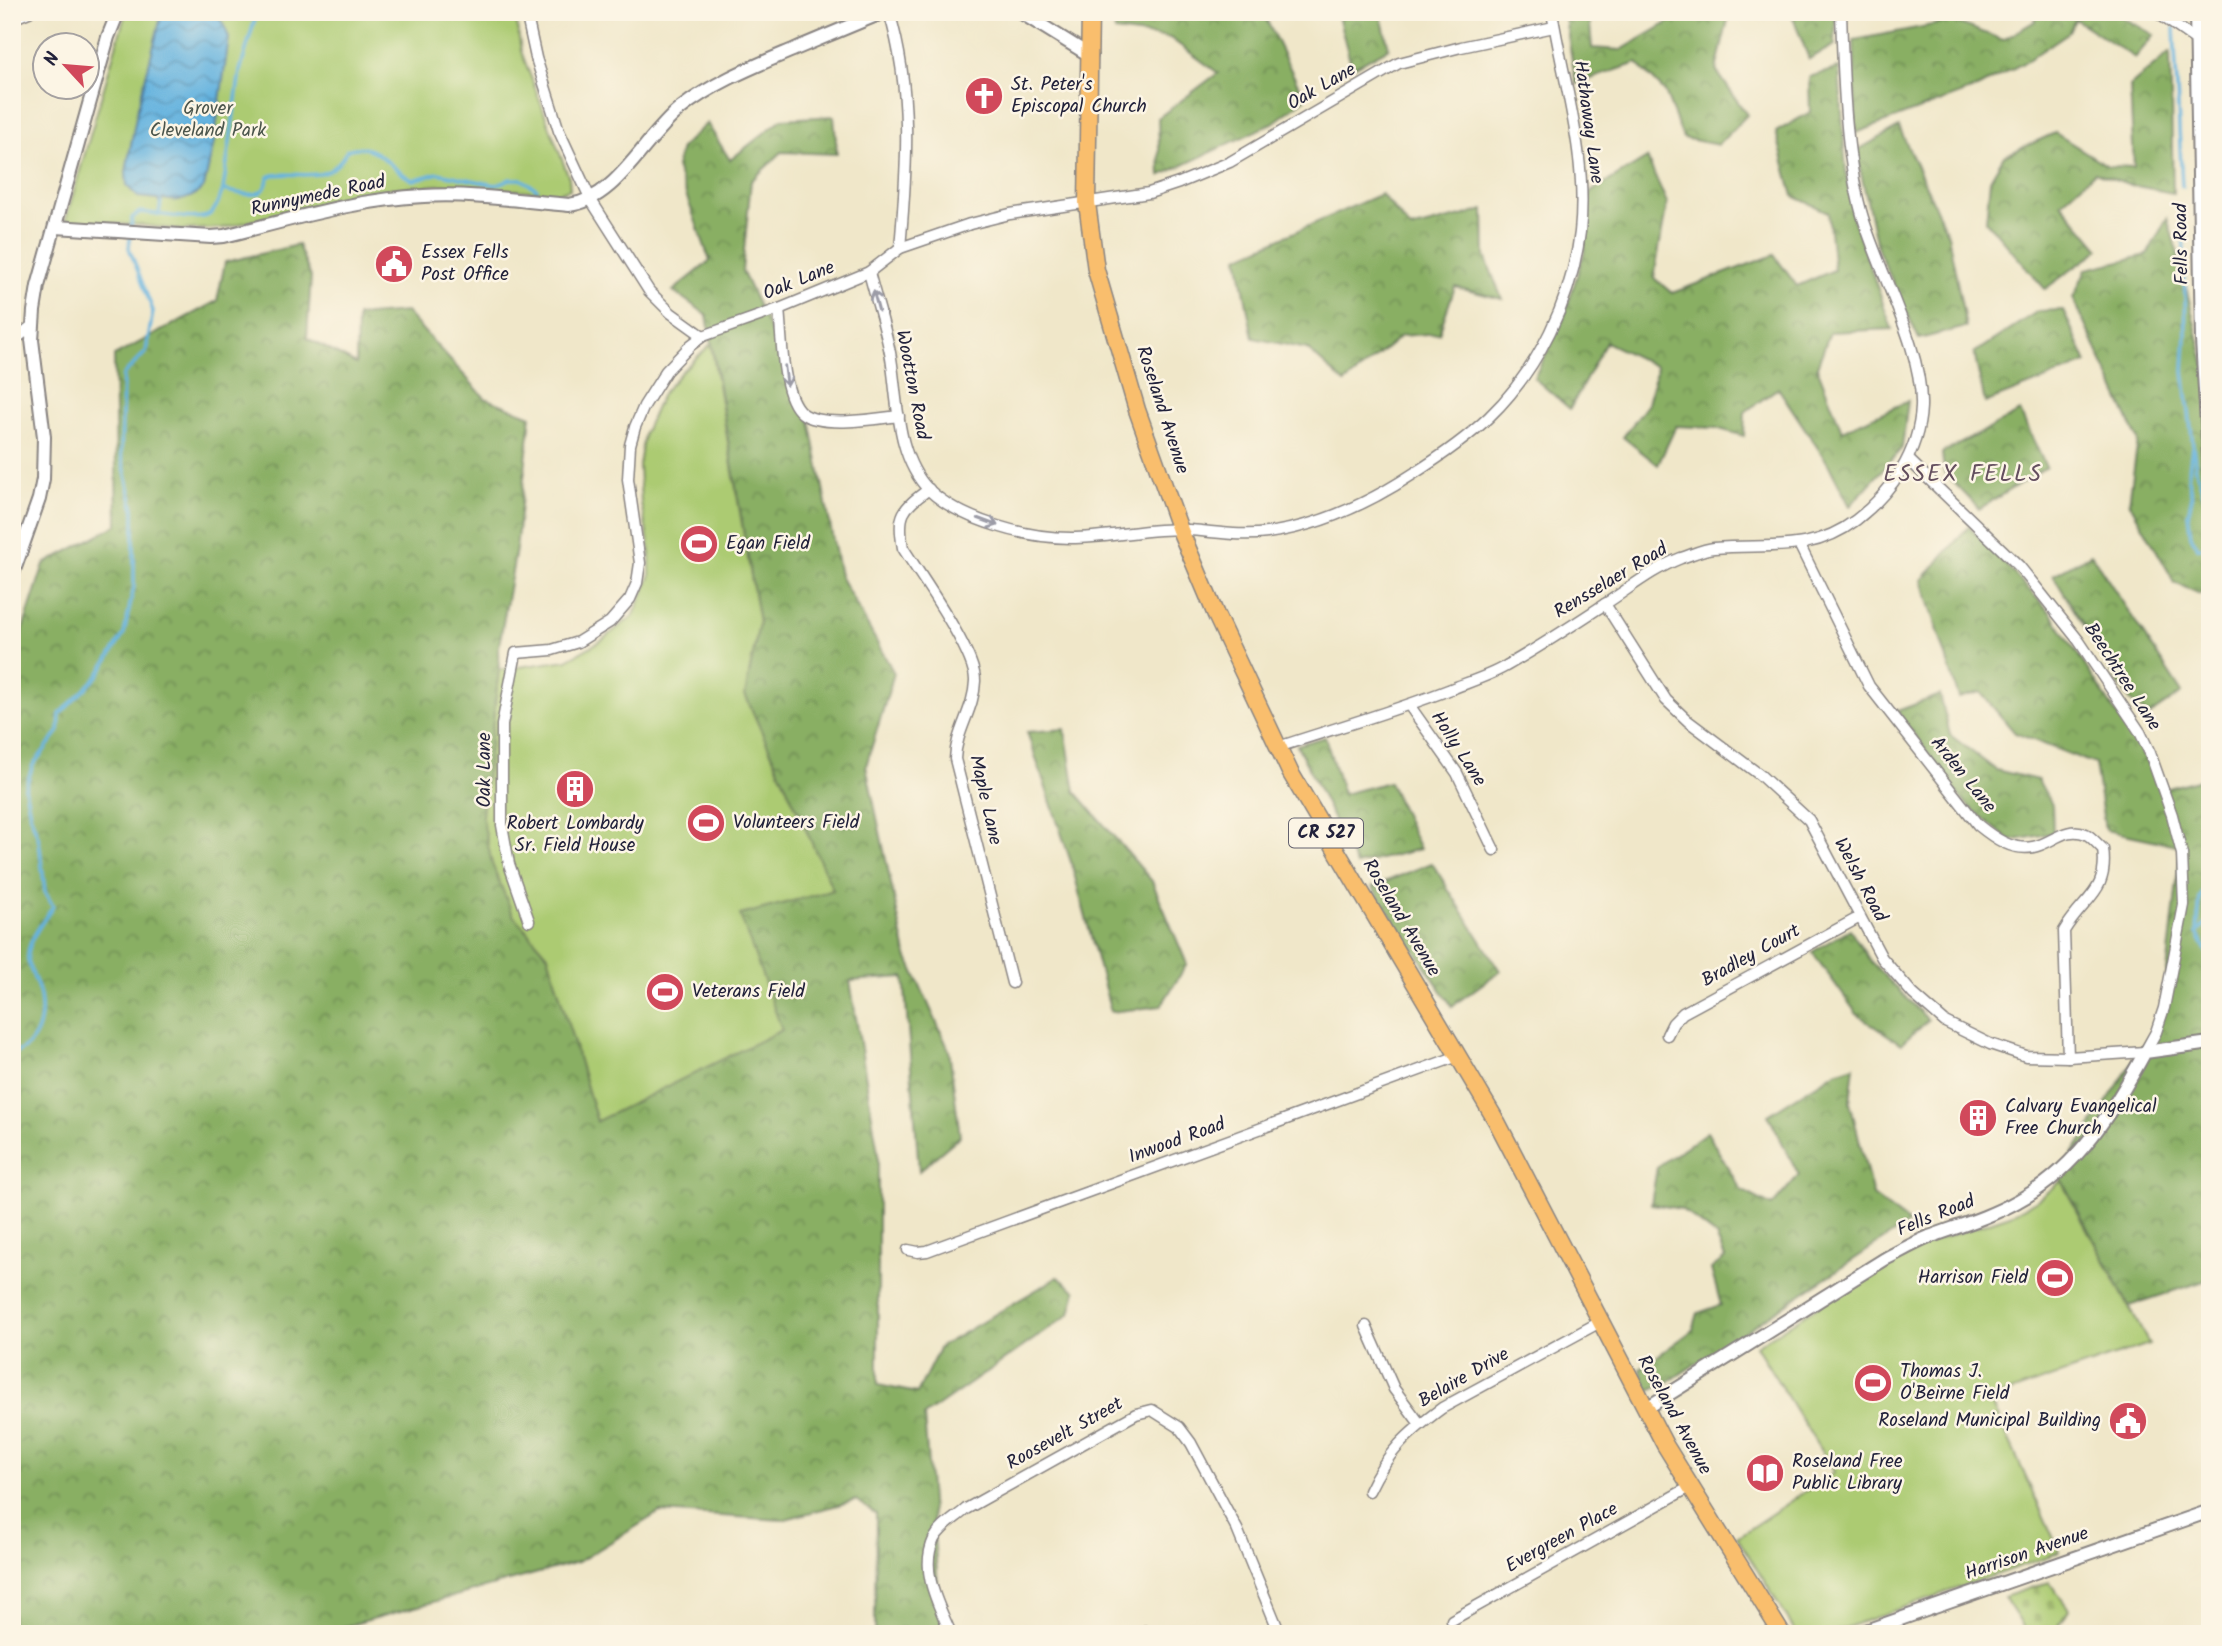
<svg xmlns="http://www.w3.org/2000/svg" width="2222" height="1646" font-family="Kalam,sans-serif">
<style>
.forest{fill:url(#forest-crowns);stroke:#566850;stroke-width:2}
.cemetery{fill:url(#cemetery-stones);stroke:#677656;stroke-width:2}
.park{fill:#accb72;stroke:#677656;stroke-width:2}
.water{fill:url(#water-waves);stroke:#446a8d;stroke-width:2}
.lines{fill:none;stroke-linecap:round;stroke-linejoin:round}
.stream{stroke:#65b3df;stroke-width:3.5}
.minor-casing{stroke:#898482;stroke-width:13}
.tertiary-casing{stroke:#898482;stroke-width:16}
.primary-casing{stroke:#898482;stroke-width:19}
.minor{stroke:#fff;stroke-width:10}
.tertiary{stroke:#fff;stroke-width:12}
.primary{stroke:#f9be6d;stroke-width:16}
.oneway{stroke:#9c9ca7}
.labels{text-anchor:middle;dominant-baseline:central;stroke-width:5;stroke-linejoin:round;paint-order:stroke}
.shield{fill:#fcf5e5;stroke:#63616e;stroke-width:2}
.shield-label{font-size:18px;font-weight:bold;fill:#22223b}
.poi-label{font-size:19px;fill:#22223b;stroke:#fcf5e5;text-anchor:start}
.street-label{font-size:19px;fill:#22223b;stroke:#fcf5e5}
.park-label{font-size:19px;fill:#4b554c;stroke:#fcf5e5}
.quarter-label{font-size:23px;letter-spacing:2px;fill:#644f5f;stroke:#fcf5e5}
</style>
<defs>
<pattern id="forest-crowns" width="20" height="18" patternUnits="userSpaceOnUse" patternTransform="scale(1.75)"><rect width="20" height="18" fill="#89af64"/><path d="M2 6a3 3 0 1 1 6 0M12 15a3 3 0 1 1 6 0" fill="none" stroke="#708e54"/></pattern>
<pattern id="cemetery-stones" width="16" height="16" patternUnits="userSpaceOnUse" patternTransform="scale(1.75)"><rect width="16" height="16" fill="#accb72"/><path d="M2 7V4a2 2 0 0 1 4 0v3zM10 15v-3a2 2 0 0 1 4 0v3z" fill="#94ae64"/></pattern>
<pattern id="water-waves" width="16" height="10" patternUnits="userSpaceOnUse" patternTransform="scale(1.75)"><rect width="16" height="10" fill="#65b3df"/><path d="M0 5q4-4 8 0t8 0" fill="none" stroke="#5391b6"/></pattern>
</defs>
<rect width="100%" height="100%" fill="#fcf5e5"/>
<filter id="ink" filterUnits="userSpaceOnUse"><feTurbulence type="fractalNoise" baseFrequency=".0143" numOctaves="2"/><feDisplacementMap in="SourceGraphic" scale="14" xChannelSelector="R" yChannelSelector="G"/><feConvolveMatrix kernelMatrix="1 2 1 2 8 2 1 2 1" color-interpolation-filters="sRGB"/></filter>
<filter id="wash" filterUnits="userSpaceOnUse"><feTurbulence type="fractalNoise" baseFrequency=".00686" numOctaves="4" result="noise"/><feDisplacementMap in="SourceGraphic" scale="28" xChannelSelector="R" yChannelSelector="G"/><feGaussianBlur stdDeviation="1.57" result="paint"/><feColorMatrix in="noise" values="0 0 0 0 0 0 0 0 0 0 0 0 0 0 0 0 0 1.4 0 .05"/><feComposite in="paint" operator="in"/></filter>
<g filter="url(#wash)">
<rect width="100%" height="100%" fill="#f0e7c9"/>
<g class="forest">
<polygon points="1112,12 1245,12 1266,19 1305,99 1273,123 1160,176 1158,118 1218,73 1170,38 1115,31"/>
<polygon points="1337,12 1380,12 1389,48 1352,68"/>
<polygon points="1564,12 1589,12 1592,48 1621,50 1669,22 1667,12 1720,12 1728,20 1716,70 1747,115 1718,145 1683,138 1665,92 1637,63 1576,84"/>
<polygon points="1791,12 1836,12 1835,45 1809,59"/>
<polygon points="2037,12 2113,12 2154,35 2135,58 2075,19 2069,32 2025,62 1979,87 1856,133 1854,40 1953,21 2003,40 2035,21"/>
<polygon points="2170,52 2173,193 2131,185 2095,172 2061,203 2100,249 2045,289 1986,221 1990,180 2004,156 2055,133 2108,166 2134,167 2130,86"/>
<polygon points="1839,68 1846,173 1853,218 1892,329 1830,332 1817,367 1842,431 1908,401 1902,448 1850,506 1827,462 1778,388 1745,412 1744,436 1716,428 1676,426 1658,465 1623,437 1648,404 1657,367 1606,342 1570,409 1534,378 1563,320 1584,253 1589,193 1647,158 1667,203 1654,278 1672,293 1774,255 1797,286 1834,270 1828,212 1793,196 1776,132 1810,112 1809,77"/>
<polygon points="834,116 837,154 782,152 751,181 742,271 808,410 840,576 894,673 866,766 906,954 949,1050 960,1136 919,1171 904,977 850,981 878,1153 878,1385 917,1393 940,1347 1058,1277 1076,1291 1070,1314 924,1416 942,1634 878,1634 875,1631 876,1514 856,1500 782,1520 660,1512 578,1562 318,1634 12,1634 12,663 44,564 117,525 114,356 217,301 225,262 298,245 311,277 307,338 356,364 357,316 406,312 485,398 531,416 516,549 498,652 499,670 482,816 513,915 548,955 597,1121 740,915 833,890 745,695 759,623 707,315 673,291 710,261 676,167 681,148 707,123 730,160 782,119"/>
<polygon points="1899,127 1948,235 1966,327 1919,339 1878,250 1856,151"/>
<polygon points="1381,194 1411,229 1484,210 1485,256 1502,299 1455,287 1439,333 1401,336 1345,383 1307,349 1253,338 1238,257"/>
<polygon points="2167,218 2178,254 2205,366 2210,366 2210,590 2200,594 2175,583 2129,502 2138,440 2073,298 2086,269 2147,255"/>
<polygon points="2063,310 2087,363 1985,403 1974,353 2038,311"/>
<polygon points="2020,412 2046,467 1979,509 1944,472 1942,453"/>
<polygon points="1969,526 2051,613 2165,789 2210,776 2210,1279 2129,1306 2059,1175 2162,1017 2181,846 2105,830 2095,764 2015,733 1980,692 1959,698 1922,580"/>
<polygon points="2091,554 2182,693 2148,716 2127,697 2053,575"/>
<polygon points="1940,695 1950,735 1996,770 2038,780 2052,805 2053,833 2010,841 1963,801 1897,711"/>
<polygon points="1065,729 1075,791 1152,881 1187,964 1161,1006 1111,1012 1071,862 1027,732"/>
<polygon points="1325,737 1343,794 1389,782 1420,849 1356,865 1297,745"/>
<polygon points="1432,863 1500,971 1452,1006 1372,887"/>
<polygon points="1850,929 1870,961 1928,1020 1901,1044 1857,1014 1812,952"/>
<polygon points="1854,1066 1850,1102 1873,1196 1909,1223 1668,1382 1648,1391 1640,1369 1693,1330 1698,1313 1721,1305 1711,1269 1725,1258 1716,1236 1681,1209 1651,1204 1657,1167 1707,1132 1741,1190 1772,1206 1799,1175 1768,1115 1836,1072"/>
</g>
<polygon class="cemetery" points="2049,1582 2069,1609 2054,1634 2028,1634 2004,1597"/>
<g class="park">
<polygon points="126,12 515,12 521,51 569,178 570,189 558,193 441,185 376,190 223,228 181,230 141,225 65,222"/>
<polygon points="711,344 759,623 745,695 833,890 740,915 782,1030 597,1121 548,955 513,915 492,864 482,816 499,670 567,660 602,640 634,615 650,577 650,548 641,503 639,465 644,434 662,394 681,372"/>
<polygon points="2061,1181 2149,1344 1990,1399 2060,1552 1828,1634 1797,1634 1737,1537 1834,1472 1756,1346 1888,1261 1925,1244 2010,1215 2037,1200"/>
</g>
<path class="water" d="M 215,12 L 224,25 L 229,38 L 214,142 L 204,187 C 194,198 179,203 164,199 L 159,202 L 158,199 L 138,197 L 127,186 L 126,172 L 137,111 L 162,13 Z"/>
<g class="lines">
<g class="stream">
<polyline points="2174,28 2182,187"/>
<path d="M 223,190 C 241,193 266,203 268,177 L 274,175 C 306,171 329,186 347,150 C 376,139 388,169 413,180 L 438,173 L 496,185 L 510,179 L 521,179 L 537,189"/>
<polyline points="159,214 161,202"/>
<polyline points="2183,217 2186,335 2184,371 2196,470 2210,514"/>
<polyline points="2192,447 2188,479 2192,497 2188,514 2191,536 2197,547 2209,548 2210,551"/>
<polyline points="2210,877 2200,898 2197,933 2210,958"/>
<polyline points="2197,933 2210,920"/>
<path d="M 12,1054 C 38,1046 44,1021 40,996 C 38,984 30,972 28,960 C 26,941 44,921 53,906 L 45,892 L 39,840 L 30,814 L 25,788 L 33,765 L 59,731 L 60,714 L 98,676 L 124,634 L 134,586 L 134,509 L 121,454 L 123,375 L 146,352 L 153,311 L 129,248 L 132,218 L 140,212 C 154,213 198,222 209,215 C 217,210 219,198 223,190 L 240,71 L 257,12"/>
</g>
</g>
</g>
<g filter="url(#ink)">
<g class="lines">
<g class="minor-casing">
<g id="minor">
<polyline points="526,12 536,58 559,131 591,200 649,291 671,313 703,336"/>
<path d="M 889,12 C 913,90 907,168 900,248"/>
<polyline points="2156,12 2210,50"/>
<polyline points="12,19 29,12"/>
<path d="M 869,272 C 876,300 886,329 891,358 C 898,401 896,457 929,490 C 962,521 1027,538 1071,538 C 1100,538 1130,532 1160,530 C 1196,527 1232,538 1267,533 C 1320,526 1369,503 1413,474 C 1440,457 1466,439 1489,417 C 1538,370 1572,299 1580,232 C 1588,157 1564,85 1552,12"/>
<path d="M 779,309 C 782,334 781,397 802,413 C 821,428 876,419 899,416"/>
<polyline points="12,342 33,325"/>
<path d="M 929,489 C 902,509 897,514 903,548 C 920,575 976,653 975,681 C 974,710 956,730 955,759 L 1012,983"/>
<path d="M 1800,546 L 1869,686 L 1978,825 C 1994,838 2012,851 2033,847 C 2051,844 2066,825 2086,834 C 2092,837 2098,845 2103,849 C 2109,893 2084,897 2064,931 L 2068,1057"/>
<polyline points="1605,604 1666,700 1688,721 1760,775 1809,820 1882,958 1913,994 1945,1022 1990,1044 2026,1056 2068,1057 2145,1052 2156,1032 2164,1008 2184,905 2182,854 2172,815 2150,753 2140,732 2079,641 2036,587 2019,566 1908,459"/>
<polyline points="1409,705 1457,773 1494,850"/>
<path d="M 1278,747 C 1336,728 1395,711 1451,689 C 1469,682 1489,676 1506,666 C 1540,647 1573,625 1605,604 C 1630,588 1653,569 1681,558 C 1691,555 1703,549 1714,548 C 1766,543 1810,555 1856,520 C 1891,493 1919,453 1921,407 C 1923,347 1877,270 1861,211 C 1845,153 1843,73 1841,12"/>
<polyline points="529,921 509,864 502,825 502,725 516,653 552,650 578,642 610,622 630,599 637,583 640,563 628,479 630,445 635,427 644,406 666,371 691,345 703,336 779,309 869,272 900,248 970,224 1010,214 1149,193 1179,183 1230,162 1399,63 1461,47 1554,27"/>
<polyline points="1667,1035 1673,1023 1683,1013 1860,917"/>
<polyline points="908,1250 918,1252 927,1251 1458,1056"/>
<polyline points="1366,1326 1394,1389 1420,1424"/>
<path d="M 1369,1491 C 1387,1452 1408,1433 1442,1408 L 1600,1322"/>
<polyline points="1452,1620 1690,1487"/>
<polyline points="1145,1631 1146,1634"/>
<path d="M 951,1634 C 939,1605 919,1571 934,1539 C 941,1526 956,1518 966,1509 L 1136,1414 L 1152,1410 L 1179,1427 L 1191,1443 L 1237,1529 L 1280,1634"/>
</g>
</g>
<g class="tertiary-casing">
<g id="tertiary">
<polyline points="1020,12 1091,56"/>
<polyline points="2196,12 2202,340 2210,475"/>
<path d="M 56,227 L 211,237 L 224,236 C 290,220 356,199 424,196 C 472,193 521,201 569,205 C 616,200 644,138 680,109 C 714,82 755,66 795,49 C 824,37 854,24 884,12"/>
<polyline points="12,576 39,499 43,479 44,437 32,340 34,311 38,286 108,37 118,12"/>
<path d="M 1645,1409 L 1885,1259 C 1899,1252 1914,1243 1929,1237 C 1959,1226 1990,1217 2018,1201 C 2078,1169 2114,1109 2145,1052 L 2210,1043"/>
<polyline points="1857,1634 2210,1511"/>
</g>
</g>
<g class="primary-casing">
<polyline id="primary" points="1090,12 1087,203 1096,270 1137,410 1180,530 1216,615 1290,772 1497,1122 1665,1445 1782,1634"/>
</g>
<use href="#minor" class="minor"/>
<use href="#tertiary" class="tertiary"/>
<use href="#primary" class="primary"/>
</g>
<defs><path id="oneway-shaft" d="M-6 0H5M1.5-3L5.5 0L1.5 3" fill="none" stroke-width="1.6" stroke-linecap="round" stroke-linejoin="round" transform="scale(1.75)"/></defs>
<g class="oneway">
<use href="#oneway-shaft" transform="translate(876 301) rotate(-105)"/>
<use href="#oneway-shaft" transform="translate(786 376) rotate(83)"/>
<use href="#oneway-shaft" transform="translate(988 522) rotate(20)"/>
</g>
</g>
<defs>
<g id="church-disc" transform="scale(2.0125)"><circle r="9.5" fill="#d1495b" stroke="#fcf5e5"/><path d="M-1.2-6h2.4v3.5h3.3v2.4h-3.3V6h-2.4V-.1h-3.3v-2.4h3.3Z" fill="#fff"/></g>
<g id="civic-disc" transform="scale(2.0125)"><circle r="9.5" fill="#d1495b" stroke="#fcf5e5"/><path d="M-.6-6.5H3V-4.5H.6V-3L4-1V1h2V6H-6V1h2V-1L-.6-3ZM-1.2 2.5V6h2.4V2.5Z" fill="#fff"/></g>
<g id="stadium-disc" transform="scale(2.0125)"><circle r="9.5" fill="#d1495b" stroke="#fcf5e5"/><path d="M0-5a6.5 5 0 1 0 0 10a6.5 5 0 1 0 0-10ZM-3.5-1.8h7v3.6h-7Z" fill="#fff"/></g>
<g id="building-disc" transform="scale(2.0125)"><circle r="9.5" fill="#d1495b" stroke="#fcf5e5"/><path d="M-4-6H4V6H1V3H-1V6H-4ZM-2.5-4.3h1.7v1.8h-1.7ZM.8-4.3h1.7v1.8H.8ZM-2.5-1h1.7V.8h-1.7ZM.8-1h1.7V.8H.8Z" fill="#fff"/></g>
<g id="library-disc" transform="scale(2.0125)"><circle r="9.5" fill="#d1495b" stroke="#fcf5e5"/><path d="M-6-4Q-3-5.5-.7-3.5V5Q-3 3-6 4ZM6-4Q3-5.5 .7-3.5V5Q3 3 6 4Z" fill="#fff"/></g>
</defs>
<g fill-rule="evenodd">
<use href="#church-disc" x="984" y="96"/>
<use href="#civic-disc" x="394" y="264"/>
<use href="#stadium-disc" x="699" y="544"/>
<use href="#building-disc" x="575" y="789"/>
<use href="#stadium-disc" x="706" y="823"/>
<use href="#stadium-disc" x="665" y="992"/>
<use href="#building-disc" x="1978" y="1118"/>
<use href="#stadium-disc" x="2055" y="1278"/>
<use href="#stadium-disc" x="1873" y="1383"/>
<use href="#civic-disc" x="2128" y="1421"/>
<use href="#library-disc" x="1765" y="1473"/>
</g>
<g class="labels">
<rect class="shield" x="1289" y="818.5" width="74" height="29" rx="5"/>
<g class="shield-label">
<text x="1326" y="833">CR 527</text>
</g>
<g class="poi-label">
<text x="1011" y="85">St. Peter's<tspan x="1011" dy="22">Episcopal Church</tspan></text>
<text x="421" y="253">Essex Fells<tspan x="421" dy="22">Post Office</tspan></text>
<text x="726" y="544">Egan Field</text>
<text x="733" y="823">Volunteers Field</text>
<text x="575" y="824" text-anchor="middle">Robert Lombardy<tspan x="575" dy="22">Sr. Field House</tspan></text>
<text x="692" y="992">Veterans Field</text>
<text x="2005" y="1107">Calvary Evangelical<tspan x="2005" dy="22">Free Church</tspan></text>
<text x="2028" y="1278" text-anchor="end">Harrison Field</text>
<text x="1900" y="1372">Thomas J.<tspan x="1900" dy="22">O'Beirne Field</tspan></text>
<text x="2101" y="1421" text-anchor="end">Roseland Municipal Building</text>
<text x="1792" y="1462">Roseland Free<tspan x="1792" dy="22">Public Library</tspan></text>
</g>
<g class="street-label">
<text transform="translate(1322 87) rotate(-30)">Oak Lane</text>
<text transform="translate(1588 122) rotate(82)">Hathaway Lane</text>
<text transform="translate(318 196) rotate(-12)">Runnymede Road</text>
<text transform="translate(2182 244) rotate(-91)">Fells Road</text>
<text transform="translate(799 281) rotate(-22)">Oak Lane</text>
<text transform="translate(912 385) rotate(79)">Wootton Road</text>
<text transform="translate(1162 410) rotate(72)">Roseland Avenue</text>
<text transform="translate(1611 581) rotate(-31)">Rensselaer Road</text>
<text transform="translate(2122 677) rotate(57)">Beechtree Lane</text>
<text transform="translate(1458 749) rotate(57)">Holly Lane</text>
<text transform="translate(485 770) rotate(-90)">Oak Lane</text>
<text transform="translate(1963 775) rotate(51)">Arden Lane</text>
<text transform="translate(985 800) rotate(77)">Maple Lane</text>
<text transform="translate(1860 880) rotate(62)">Welsh Road</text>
<text transform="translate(1401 918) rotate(59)">Roseland Avenue</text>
<text transform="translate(1751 956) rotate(-29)">Bradley Court</text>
<text transform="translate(1177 1141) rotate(-20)">Inwood Road</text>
<text transform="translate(1936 1216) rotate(-22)">Fells Road</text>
<text transform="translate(1464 1378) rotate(-30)">Belaire Drive</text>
<text transform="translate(1674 1415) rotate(61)">Roseland Avenue</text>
<text transform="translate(1065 1434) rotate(-29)">Roosevelt Street</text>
<text transform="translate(1562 1538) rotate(-29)">Evergreen Place</text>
<text transform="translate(2027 1554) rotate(-19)">Harrison Avenue</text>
</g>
<g class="park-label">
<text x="208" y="109">Grover<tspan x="208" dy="22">Cleveland Park</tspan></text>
</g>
<g class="quarter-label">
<text x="1963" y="475">ESSEX FELLS</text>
</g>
</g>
<rect width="2222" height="1646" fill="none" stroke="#fcf5e5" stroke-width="42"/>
<g transform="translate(66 66) rotate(296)"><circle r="33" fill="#fcf5e5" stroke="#a5a1a1" stroke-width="2"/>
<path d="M0-5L12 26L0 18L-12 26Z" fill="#d1495b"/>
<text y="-10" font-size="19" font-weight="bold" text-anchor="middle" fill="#22223b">N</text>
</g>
</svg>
